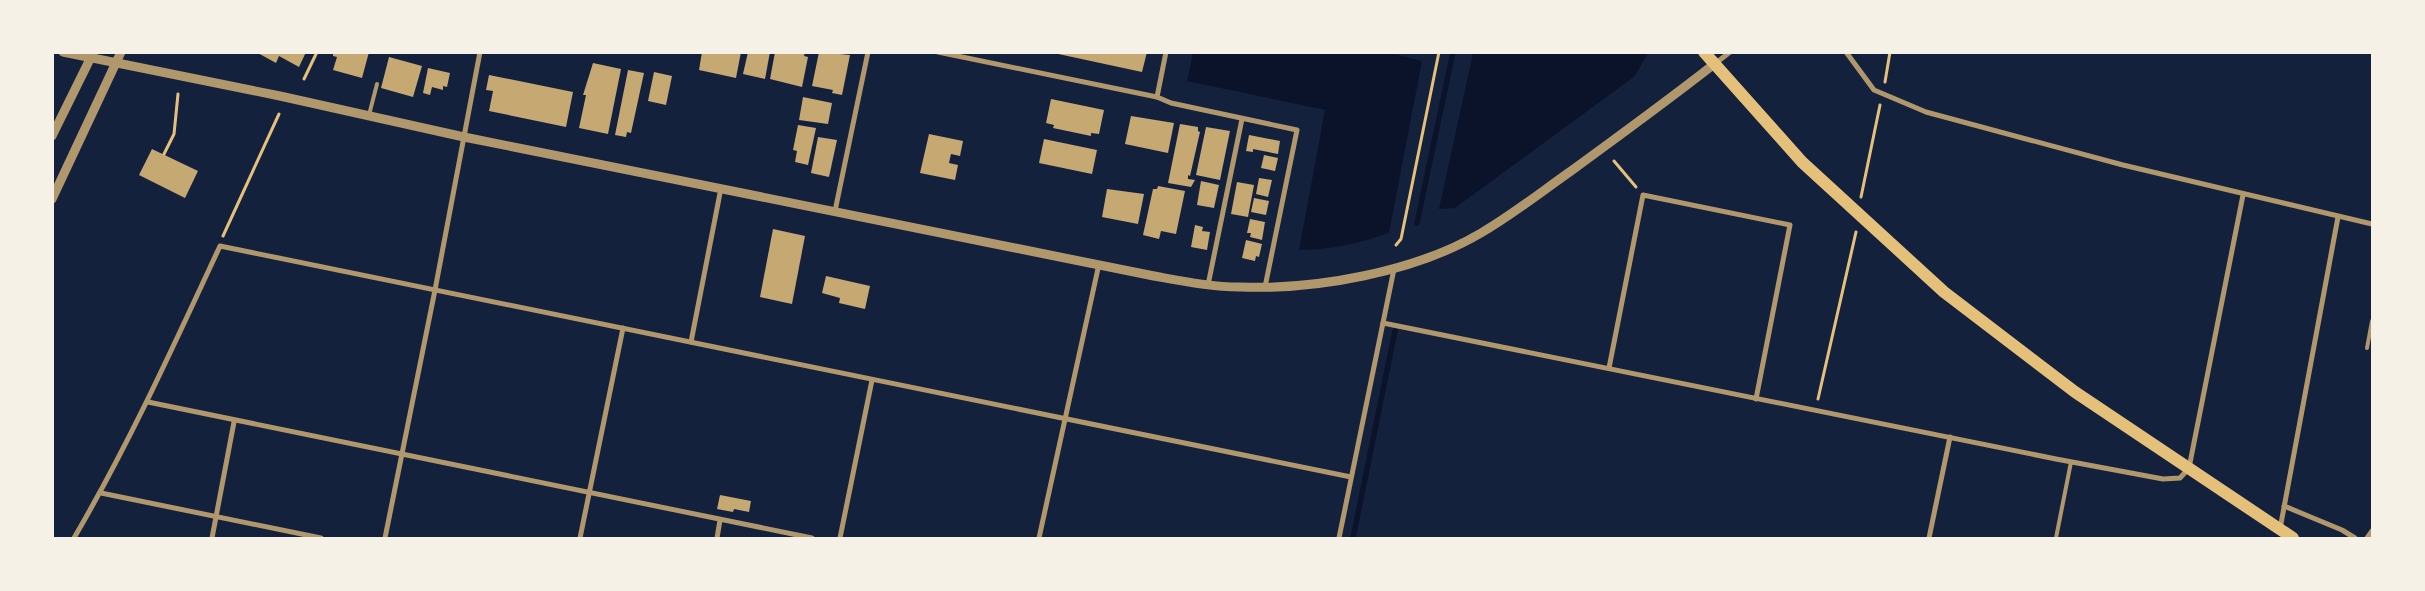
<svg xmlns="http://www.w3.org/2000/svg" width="2425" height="591" font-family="Overpass,sans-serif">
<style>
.water{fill:#0b132b}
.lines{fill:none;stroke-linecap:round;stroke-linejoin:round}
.stream{stroke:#0b132b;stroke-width:5.5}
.building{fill:#c6a872}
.path{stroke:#e5c07b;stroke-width:3}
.service{stroke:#b1986c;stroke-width:4}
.minor{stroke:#b1986c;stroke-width:5}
.tertiary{stroke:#b1986c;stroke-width:9}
.primary{stroke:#e5c07b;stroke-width:12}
</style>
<rect width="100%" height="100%" fill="#14213d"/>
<g class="water">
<path d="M 1386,52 L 1422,61 L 1389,233 C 1360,243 1330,250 1299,250 L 1325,110 L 1187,81 L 1193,53 Z"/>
<polygon points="1473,53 1473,52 1648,53 1635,76 1455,208 1439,209"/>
</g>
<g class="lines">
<g class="stream">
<polyline points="1417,223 1453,52"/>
<polyline points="1353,538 1395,331"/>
</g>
</g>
<g class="building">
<polygon points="256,52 306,52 299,67 279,56 276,63"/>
<polygon points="333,52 369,52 362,78 333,70 337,57 333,56"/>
<polygon points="702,52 741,52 736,78 699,70"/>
<polygon points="748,52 770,52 765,79 743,74"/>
<polygon points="775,52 805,52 804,56 808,57 802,87 770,79"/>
<polygon points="819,52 850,55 842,95 832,93 833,90 812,86"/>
<polygon points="1049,52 1147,52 1142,72"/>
<polygon points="389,57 422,66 413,97 381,88"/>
<polygon points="593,63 621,69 608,134 579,128 586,95 583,95"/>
<polygon points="428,68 450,73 447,87 443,86 443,90 432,87 430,95 423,93"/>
<polygon points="628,70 644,73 631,133 627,132 626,137 615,135"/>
<polygon points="654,72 672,76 666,105 648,101"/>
<polygon points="489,75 573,92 566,127 489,111 493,91 486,90"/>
<polygon points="803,97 832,103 828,124 799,120"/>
<polygon points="1051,99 1104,110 1099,134 1091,133 1091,136 1053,128 1054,125 1046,123"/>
<polygon points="1131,116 1174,123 1168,153 1125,144"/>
<polygon points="1180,124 1198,127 1198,131 1200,132 1190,176 1188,175 1188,179 1195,180 1191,187 1168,183"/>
<polygon points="798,125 816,128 808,165 795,162 797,151 793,150"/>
<polygon points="1206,127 1230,131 1220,180 1196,175"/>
<polygon points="929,134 963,141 960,156 951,154 949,163 958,165 955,180 920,173"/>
<polygon points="1249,135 1280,141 1278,154 1253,149 1253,152 1246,151"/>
<polygon points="818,137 837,140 829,177 811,173"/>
<polygon points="1044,139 1097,150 1092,174 1039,163"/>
<polygon points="152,149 198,171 185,198 139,175"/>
<polygon points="1264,155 1278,158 1275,171 1261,168"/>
<polygon points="1259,178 1272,180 1268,197 1256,194"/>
<polygon points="1201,181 1219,185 1214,208 1197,205"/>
<polygon points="1237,182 1254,185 1248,217 1231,214"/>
<polygon points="1158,186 1185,191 1176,234 1161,231 1159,239 1143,235 1153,189 1157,189"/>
<polygon points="1107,189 1144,194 1138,224 1102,217"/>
<polygon points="1254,198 1269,201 1266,215 1251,212"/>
<polygon points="1250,219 1265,222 1262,240 1250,237 1251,233 1247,233"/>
<polygon points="1195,225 1203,227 1202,231 1210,232 1207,250 1191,247"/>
<polygon points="773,229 805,236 792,304 760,297"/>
<polygon points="1246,240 1262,244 1259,257 1256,256 1255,261 1242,258"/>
<polygon points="826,276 870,286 865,309 839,303 840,298 822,293"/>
<polygon points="720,495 751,501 749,512 734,509 733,512 717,509"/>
</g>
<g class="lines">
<g class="path">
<polyline points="304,79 317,52"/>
<polyline points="1885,82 1890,52"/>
<polyline points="164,154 174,134 178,94"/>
<polyline points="1614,161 1636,187"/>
<polyline points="1861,197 1880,105"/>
<polyline points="223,236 279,114"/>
<polyline points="1396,245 1401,239 1439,52"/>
<polyline points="1818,399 1856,232"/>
</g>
<g class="service">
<polyline points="369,115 377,84"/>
<polyline points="2367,348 2372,321"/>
<polyline points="2056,538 2071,462"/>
</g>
<g class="minor">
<polyline points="938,52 1157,97 1171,103 1297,130 1265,287"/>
<polyline points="1846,52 1874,90 1926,112 2123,165 2372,224"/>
<polyline points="1716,63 1730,52"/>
<polyline points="1157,97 1166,52"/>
<polyline points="835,211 868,52"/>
<polyline points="1208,285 1242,119"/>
<polyline points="1383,323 2056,459 2163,479 2180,478 2189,468 2243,195"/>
<polyline points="691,342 721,188"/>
<polyline points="1609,368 1643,195 1790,225 1756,399"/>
<polyline points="148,402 812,538"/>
<polyline points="101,493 321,538"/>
<polyline points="2284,506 2342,530 2355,538"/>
<polyline points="2280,529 2338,217"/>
<path d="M 74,538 C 129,444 174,345 220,246 L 1351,477"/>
<polyline points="212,538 234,422"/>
<polyline points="385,538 435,290 480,52"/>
<polyline points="580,538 623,328"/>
<polyline points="717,538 720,520"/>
<polyline points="840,538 872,380"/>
<polyline points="1039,538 1099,264"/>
<polyline points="1339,538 1394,269"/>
<polyline points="1929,538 1950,437"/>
<polyline points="2367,538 2372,531"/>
</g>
<g class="tertiary">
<path d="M 63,52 L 280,96 L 464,137 L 1154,276 C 1182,281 1211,287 1240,287 C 1316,290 1415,272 1481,233 C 1512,215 1541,192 1571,171 C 1619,136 1667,101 1713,65"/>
<polyline points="52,136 93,53"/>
<polyline points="52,199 121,52"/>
</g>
<polyline class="primary" points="1704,52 1802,162 1944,292 2075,392 2293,538"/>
</g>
<rect width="2425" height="591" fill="none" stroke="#f6f1e7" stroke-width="108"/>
</svg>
